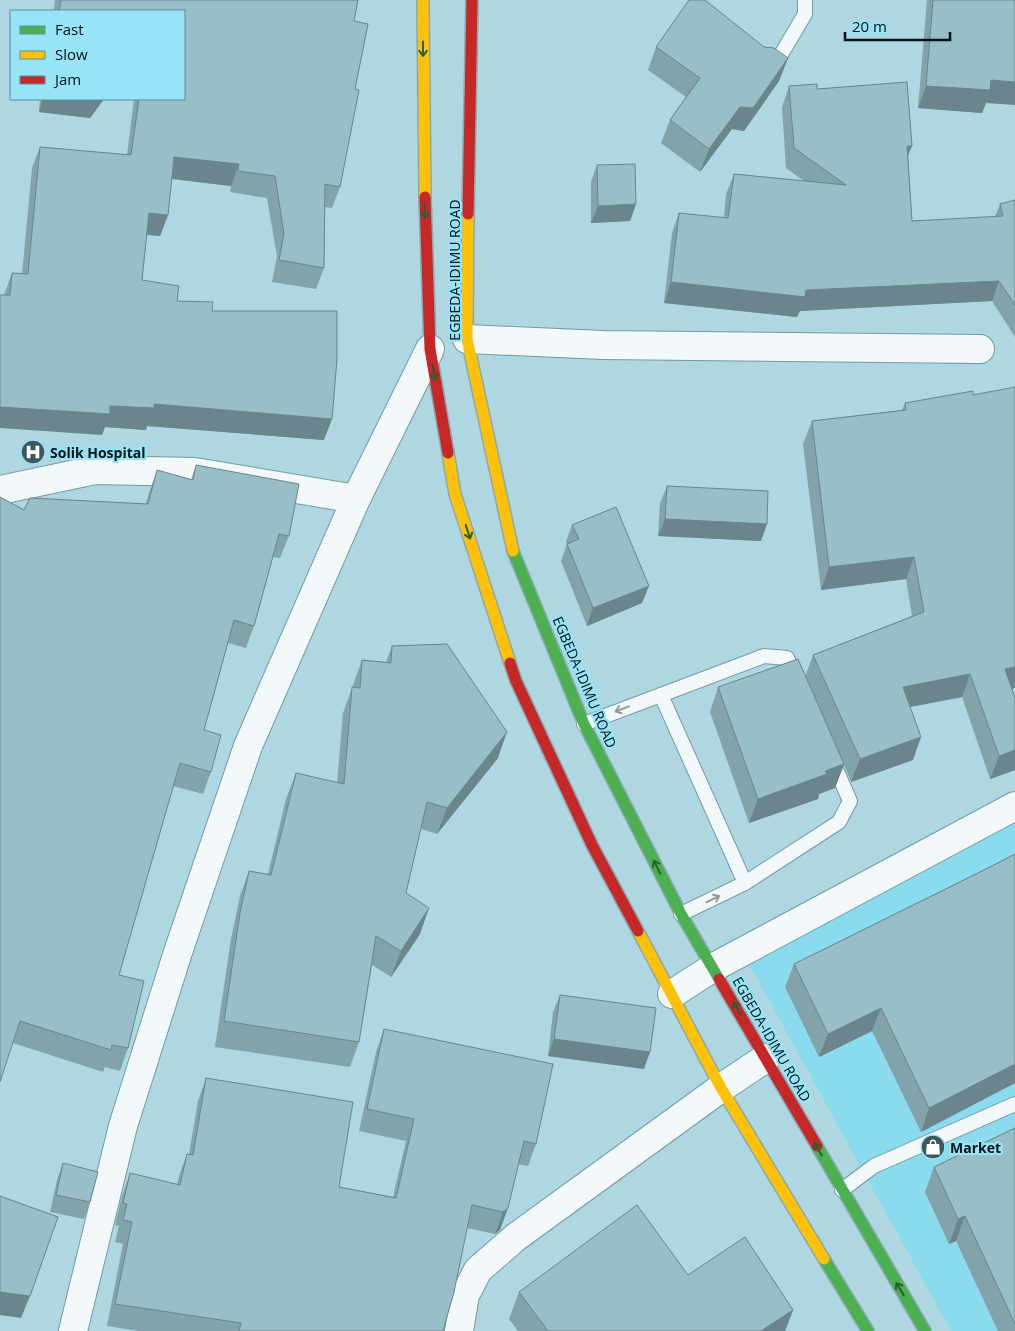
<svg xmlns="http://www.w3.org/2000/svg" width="1015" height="1331" font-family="'Open Sans',sans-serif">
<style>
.built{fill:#8adbee}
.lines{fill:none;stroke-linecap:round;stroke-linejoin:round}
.lane-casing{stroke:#739ba4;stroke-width:16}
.street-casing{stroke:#739ba4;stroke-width:30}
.fast-casing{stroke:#89a9b1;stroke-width:14}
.slow-casing{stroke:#89a9b1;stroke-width:14}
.jam-casing{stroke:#89a9b1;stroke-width:14}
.lane{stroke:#f3f9fa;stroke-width:14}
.street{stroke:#f3f9fa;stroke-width:28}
.fast{stroke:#4caf50;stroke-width:11}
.slow{stroke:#ffc107;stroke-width:11}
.jam{stroke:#c62828;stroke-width:11}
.wall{fill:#83a3ab}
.shaded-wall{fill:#6a858b}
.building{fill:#98bec7;stroke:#6a858b}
.oneway{stroke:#266034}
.oneway2{stroke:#929d9f}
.labels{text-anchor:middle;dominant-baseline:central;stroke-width:4.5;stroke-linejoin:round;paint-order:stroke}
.street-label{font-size:14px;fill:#001217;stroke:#98e4f7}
.poi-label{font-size:14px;font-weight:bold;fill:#001217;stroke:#98e4f7;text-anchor:start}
</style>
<rect width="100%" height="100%" fill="#aed7e1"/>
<polygon class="built" points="1015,821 1015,1331 951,1331 749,964"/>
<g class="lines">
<g class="lane-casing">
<g id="lane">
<polyline points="767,62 779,58 805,14 805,0"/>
<polyline points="661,695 745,883"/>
<polyline points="584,724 764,656 787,658 796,679"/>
<polyline points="681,914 745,883 839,822 850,801 832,760"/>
<polyline points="842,1190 874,1166 1015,1104"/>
</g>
</g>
<g class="street-casing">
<g id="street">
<polyline points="467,339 603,345 980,349"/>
<polyline points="0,490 95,470 195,472 356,499"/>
<polyline points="672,994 714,967 1015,806"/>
<polyline points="73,1331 123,1126 178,952 248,746 356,499 430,349"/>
<polyline points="459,1331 465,1295 478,1270 516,1237 721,1088 766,1058"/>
</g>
</g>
<g class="fast-casing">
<g id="fast">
<polyline points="513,551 584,724 681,914 719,979"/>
<polyline points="817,1146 925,1331"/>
<polyline points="824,1259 868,1331"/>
</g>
</g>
<g class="slow-casing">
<g id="slow">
<polyline points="423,0 425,197"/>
<polyline points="468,214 467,339 513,551"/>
<polyline points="448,453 455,494 510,663"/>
<polyline points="638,931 721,1088 824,1259"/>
</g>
</g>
<g class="jam-casing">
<g id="jam">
<polyline points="425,197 430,349 448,453"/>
<polyline points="468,214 472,0"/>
<polyline points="510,663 516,681 592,845 638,931"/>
<polyline points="719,979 817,1146"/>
</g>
</g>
<use href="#lane" class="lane"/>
<use href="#street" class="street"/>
<use href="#fast" class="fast"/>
<use href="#slow" class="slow"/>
<use href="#jam" class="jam"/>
</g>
<g class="wall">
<polygon points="55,0 358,0 354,21 355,89 340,187 332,208 325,207 324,268 316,289 272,282 277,256 267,198 230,192 231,186 171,179 168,215 160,236 147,235 142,280 177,301 212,311 324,440 147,426 146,430 105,427 102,435 4,295 12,273 22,274 32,168 40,147 127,155 134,99 184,99 184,11 54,11"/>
<polygon points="927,0 1015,0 986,103 982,113 918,108"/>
<polygon points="656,47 764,47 788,58 779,81 744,131 732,129 700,172 661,143 670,120 686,97 648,70"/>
<polygon points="789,86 817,89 908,156 912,221 995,217 1000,204 1015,200 1015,337 992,301 800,311 797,317 664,303 672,233 679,213 724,218 726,194 734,174 804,181 786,168 782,107"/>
<polygon points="40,99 104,99 90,118 39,112"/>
<polygon points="597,165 636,204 630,221 591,223 591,182"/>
<polygon points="973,395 1015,688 1012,689 1015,698 1015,770 990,779 962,697 910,707 913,760 851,782 844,765 835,788 819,794 818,799 749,823 710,712 718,687 805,677 813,655 912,616 906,579 821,590 803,444 812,421 902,410 905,403"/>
<polygon points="196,465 289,536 280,558 273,557 254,626 246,648 228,643 204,730 211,772 203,794 173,786 119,975 128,1048 120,1071 105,1067 103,1072 13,1043 24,510 146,504 149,493 157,470 191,480"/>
<polygon points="667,486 761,541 658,536 660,503"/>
<polygon points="572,525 642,603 587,626 561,561 567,544 566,542"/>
<polygon points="392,646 498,758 437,834 421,829 406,893 420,934 391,977 372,965 359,1042 350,1067 215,1047 231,939 240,896 249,871 268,874 286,799 296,773 337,783 343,713 362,660 386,662"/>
<polygon points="1015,854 1015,1083 921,1132 872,1031 819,1057 785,987 794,964 986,869"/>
<polygon points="560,995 644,1069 548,1056 553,1012"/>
<polygon points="384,1029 536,1144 528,1166 518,1164 500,1230 495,1234 467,1228 443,1331 139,1331 107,1326 123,1244 115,1242 119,1226 115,1225 122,1196 130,1173 177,1184 179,1176 187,1154 189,1154 198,1101 206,1078 339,1187 393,1197 406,1141 359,1131 376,1052"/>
<polygon points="1015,1128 1015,1331 998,1331 956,1241 949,1244 925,1192 934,1167"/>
<polygon points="63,1163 90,1202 84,1219 50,1212 57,1180"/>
<polygon points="688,1275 793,1310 785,1331 518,1331 509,1319 519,1292"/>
</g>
<g class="shaded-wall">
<polygon points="788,58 779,81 744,131 732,129 700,172 709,149 740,107"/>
<polygon points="991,80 1015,82 1015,105 986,103 982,113 918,108 926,86"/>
<polygon points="43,99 104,99 90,118 39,112"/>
<polygon points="907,146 912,146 904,166"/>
<polygon points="174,157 239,164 231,186 166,178"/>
<polygon points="636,204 630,221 591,223 598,206"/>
<polygon points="149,213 168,215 160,236 141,234"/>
<polygon points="999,281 992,301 800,311 797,317 664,303 671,282 806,290"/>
<polygon points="154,404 332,419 324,440 147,426 146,430 105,427 102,435 0,428 0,407 110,406"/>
<polygon points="665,519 767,524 761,541 658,536"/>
<polygon points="914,557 906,579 821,590 829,567"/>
<polygon points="649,586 642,603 587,626 593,608"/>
<polygon points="1015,667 1015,688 997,692 1005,669"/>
<polygon points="970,674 962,697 894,710 903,687"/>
<polygon points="507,732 498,758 437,834 447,808"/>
<polygon points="921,737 913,760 851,782 860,759"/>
<polygon points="1015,750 1015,770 990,779 999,756"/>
<polygon points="844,764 835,788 819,794 818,799 749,823 758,799"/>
<polygon points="429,908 420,934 391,977 401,951"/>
<polygon points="881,1008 872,1031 819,1057 828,1034"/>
<polygon points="554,1039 650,1052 644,1069 548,1056"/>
<polygon points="1015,1064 1015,1083 921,1132 929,1108"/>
<polygon points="508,1208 500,1230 495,1234 503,1212"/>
<polygon points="965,1216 956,1241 949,1244 958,1219"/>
<polygon points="0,1292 30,1296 21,1318 0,1315"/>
<polygon points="793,1310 785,1331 761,1331"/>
</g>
<g class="building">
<polygon points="61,0 358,0 354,21 368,24 355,89 359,90 340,187 325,184 324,268 279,260 284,234 275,176 238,171 239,164 174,157 168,215 149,213 142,280 179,286 177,301 213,302 212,311 337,311 337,359 332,419 154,404 154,408 110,406 110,414 0,407 0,295 10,295 12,273 28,274 40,147 131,155 139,99 184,99 184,11 59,11"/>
<polygon points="689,0 705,0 764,47 774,48 788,58 753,108 740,107 709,149 670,120 700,78 656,47"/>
<polygon points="933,0 1015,0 1015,82 991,80 990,90 926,86"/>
<polygon points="907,82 912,146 907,146 912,221 1003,216 1000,204 1015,200 1015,305 999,281 806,290 805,297 671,282 679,213 728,218 734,174 846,185 794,148 789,86 817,84 817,89"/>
<polygon points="635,164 636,204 598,206 597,165"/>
<polygon points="1015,387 1015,667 1005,669 1015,698 1015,750 999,756 970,674 903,687 921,737 860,759 813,655 924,612 914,557 829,567 812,421 906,410 905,403 973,391 973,395"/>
<polygon points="196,465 299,484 289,536 279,534 254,626 234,620 204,730 221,735 211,772 180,763 119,975 144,981 128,1048 112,1045 111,1050 20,1021 0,1082 0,497 24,510 30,498 148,504 157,470 193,480"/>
<polygon points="667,486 768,491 767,524 665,519"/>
<polygon points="616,507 649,586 593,608 567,544 579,539 572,525"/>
<polygon points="447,644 507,732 447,808 427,802 406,893 429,908 401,951 376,936 359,1042 224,1021 240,913 249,871 271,875 296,773 344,784 352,687 360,688 362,660 391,663 392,646"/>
<polygon points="798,659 844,764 825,771 827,774 758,799 718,687"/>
<polygon points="1015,854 1015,1064 929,1108 881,1008 828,1034 794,964 986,869"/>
<polygon points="560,995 656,1008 650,1052 554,1039"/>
<polygon points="384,1029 553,1064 536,1144 524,1141 508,1208 503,1212 472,1205 454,1292 443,1331 239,1331 241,1323 115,1304 132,1222 123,1220 127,1204 123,1203 130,1173 180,1185 187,1154 193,1155 206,1078 353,1102 339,1187 396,1198 414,1119 367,1109"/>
<polygon points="1015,1128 1015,1324 965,1216 958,1219 934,1167"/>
<polygon points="63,1163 98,1172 90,1202 56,1195"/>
<polygon points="0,1196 58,1217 30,1296 0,1292"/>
<polygon points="637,1205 688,1275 745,1237 793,1310 761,1331 548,1331 519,1292"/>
</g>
<defs><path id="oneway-shaft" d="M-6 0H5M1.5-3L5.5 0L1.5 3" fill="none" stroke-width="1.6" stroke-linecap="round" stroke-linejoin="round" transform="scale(1.25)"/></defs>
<g class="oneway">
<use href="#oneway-shaft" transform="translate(423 49) rotate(90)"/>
<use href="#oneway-shaft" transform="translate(425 211) rotate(88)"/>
<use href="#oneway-shaft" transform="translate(434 373) rotate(80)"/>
<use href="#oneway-shaft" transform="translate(468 532) rotate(72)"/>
<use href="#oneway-shaft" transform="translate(657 867) rotate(-117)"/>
<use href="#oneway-shaft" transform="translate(737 1008) rotate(-120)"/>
<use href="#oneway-shaft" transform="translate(818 1149) rotate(-120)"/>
<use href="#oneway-shaft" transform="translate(900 1289) rotate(-121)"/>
</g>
<g class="oneway2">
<use href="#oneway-shaft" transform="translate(622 709) rotate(159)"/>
<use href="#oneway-shaft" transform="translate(713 899) rotate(-26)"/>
</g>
<defs>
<g id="hospital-disc" transform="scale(1.25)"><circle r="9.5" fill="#3d575e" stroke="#98e4f7"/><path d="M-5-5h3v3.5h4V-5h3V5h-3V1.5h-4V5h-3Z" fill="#fff"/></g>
<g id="shop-disc" transform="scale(1.25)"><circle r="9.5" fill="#3d575e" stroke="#98e4f7"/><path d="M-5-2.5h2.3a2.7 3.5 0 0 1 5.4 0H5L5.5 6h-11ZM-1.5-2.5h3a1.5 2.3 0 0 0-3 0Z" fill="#fff"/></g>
</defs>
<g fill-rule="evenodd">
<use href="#hospital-disc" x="33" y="452"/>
<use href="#shop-disc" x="933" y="1147"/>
</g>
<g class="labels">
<g class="street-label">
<text transform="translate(454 270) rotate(-90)">EGBEDA-IDIMU ROAD</text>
<text transform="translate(585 682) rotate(67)">EGBEDA-IDIMU ROAD</text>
<text transform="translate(772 1039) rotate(60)">EGBEDA-IDIMU ROAD</text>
</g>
<g class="poi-label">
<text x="50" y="452">Solik Hospital</text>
<text x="950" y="1147">Market</text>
</g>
</g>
<rect x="10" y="10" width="175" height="90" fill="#98e4f7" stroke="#5b909d"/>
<rect x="20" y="26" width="25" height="8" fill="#4caf50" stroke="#5b909d"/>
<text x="55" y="35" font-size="15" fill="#001217">Fast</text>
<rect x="20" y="51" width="25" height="8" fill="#ffc107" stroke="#5b909d"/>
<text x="55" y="60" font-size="15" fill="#001217">Slow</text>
<rect x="20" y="76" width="25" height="8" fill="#c62828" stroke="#5b909d"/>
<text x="55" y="85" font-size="15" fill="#001217">Jam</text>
<path d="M845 32v8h105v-8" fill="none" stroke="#001217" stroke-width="2.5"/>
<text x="852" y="32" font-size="15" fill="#001217" stroke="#98e4f7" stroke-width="4" paint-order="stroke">20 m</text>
</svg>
